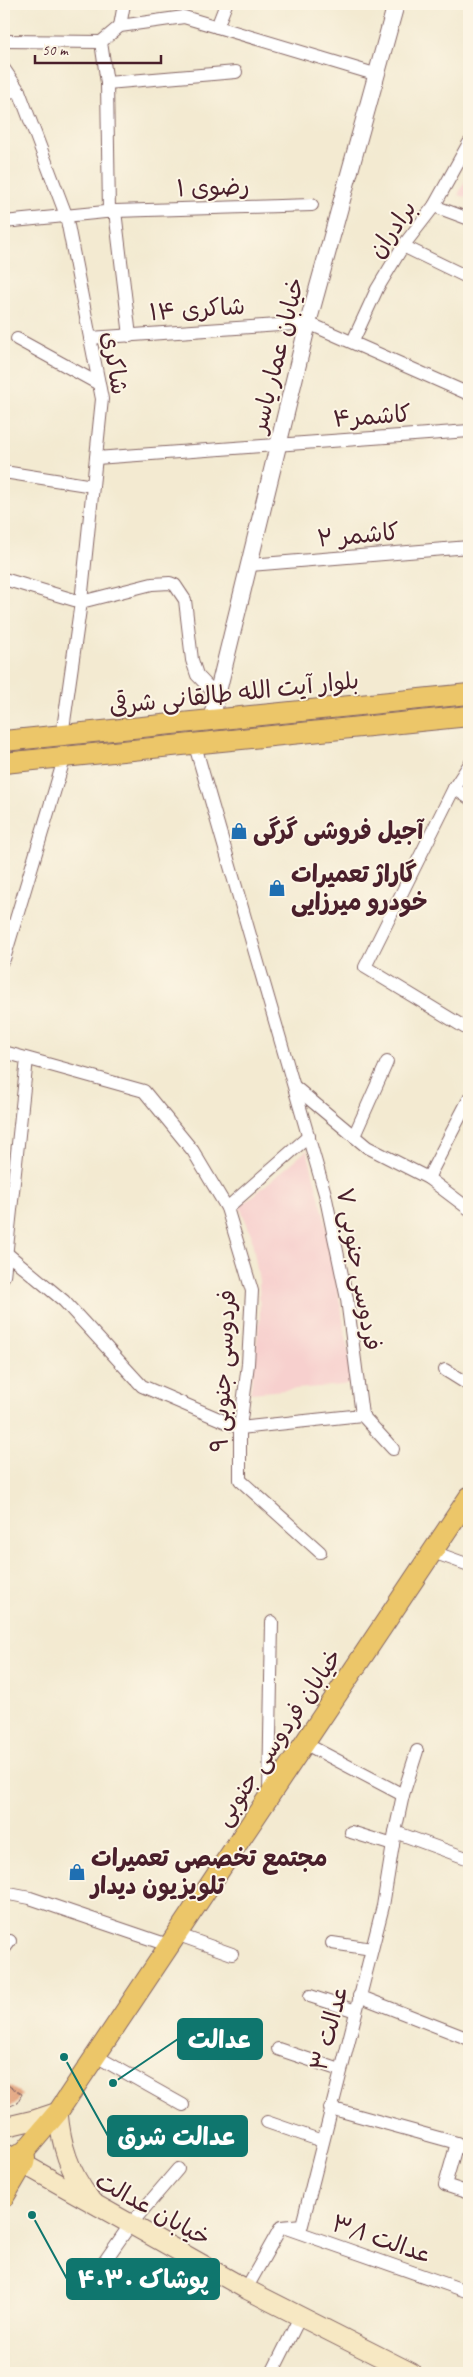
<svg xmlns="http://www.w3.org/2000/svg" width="473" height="2377" font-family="Caveat,'Playpen Sans Arabic',sans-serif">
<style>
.built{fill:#f7d0ce}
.building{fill:#e2a17b}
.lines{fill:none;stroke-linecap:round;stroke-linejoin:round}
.minor-casing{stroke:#856665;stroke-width:14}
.tertiary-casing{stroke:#856665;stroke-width:18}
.secondary-casing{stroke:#856665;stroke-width:21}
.primary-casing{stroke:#856665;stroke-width:22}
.minor{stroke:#fff;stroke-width:12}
.tertiary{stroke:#fff;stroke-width:16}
.secondary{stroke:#f7e8c3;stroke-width:19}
.primary{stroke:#ecc669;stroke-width:20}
.labels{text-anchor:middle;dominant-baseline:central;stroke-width:4;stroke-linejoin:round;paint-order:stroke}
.street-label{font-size:24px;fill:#4a1f2b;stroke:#fcf5e5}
.poi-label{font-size:24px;font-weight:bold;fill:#4a1f2b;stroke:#fcf5e5;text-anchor:start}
.leader{fill:none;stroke:#0f766e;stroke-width:2}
.callout-dot{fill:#0f766e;stroke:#fcf5e5;stroke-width:2}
.callout{fill:#0f766e;stroke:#0f766e;stroke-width:2}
.callout-label{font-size:25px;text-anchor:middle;font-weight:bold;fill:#fff}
</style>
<rect width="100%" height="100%" fill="#fcf5e5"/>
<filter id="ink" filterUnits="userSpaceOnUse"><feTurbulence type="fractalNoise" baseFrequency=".02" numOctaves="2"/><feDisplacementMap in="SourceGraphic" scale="10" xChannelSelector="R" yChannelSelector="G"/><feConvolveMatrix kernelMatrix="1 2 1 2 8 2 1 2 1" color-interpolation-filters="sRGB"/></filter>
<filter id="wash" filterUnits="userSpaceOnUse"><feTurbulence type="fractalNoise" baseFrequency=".0096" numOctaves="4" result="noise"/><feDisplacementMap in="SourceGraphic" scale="20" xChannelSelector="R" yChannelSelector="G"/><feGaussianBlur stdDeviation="1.12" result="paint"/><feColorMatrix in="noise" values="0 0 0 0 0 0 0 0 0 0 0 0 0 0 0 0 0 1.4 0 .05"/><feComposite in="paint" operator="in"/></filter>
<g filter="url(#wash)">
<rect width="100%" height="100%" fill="#f3ead1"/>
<g class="built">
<polygon points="469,173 469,198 458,195"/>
<polygon points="307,1150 327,1227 354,1384 250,1393 260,1317 259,1281 251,1234 240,1207"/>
</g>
<g id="blocks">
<polygon class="building" points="6,2084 22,2094 17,2103 4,2109 4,2087"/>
</g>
</g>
<g filter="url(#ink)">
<use href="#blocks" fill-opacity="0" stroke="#856665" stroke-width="1"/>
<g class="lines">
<g class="minor-casing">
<g id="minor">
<polyline points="120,26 124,4"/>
<polyline points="217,27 226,4"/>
<polyline points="4,41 101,42 120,26 184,17 378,75"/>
<polyline points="101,42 107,83 109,212"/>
<polyline points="4,69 19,91 66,215 102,399 81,602 62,736"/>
<polyline points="107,83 236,72"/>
<polyline points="4,92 19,91"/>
<polyline points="434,206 469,219"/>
<polyline points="115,211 130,336"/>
<polyline points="4,222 115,211 312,205"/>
<polyline points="403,246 467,277"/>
<polyline points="90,338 308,323 469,394"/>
<polyline points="17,339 99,384"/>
<polyline points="353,341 377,289 403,246 434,206 469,143"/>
<polyline points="96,458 469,431"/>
<polyline points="4,472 93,486"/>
<polyline points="250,565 469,547"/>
<polyline points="4,579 81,602 152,584 170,583 175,585 185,600 192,660 197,675 217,696"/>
<polyline points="194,742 325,1194 347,1299 362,1415 393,1449"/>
<polyline points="469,765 454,788 365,967 469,1030"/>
<polyline points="454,788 469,798"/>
<polyline points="4,959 65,756"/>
<polyline points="4,1052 144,1091 193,1151 227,1208 252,1291 248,1364 240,1428 240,1480 320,1552"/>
<polyline points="295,1087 367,1147 428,1178 469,1209"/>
<polyline points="354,1136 387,1062"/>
<polyline points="428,1178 469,1099"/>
<polyline points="227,1208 309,1136"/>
<polyline points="4,1251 64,1301 142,1386 240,1428 362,1415"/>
<polyline points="4,1276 27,1059"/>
<polyline points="445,1370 469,1385"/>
<polyline points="433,1552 469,1565"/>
<polyline points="304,1743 403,1795"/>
<polyline points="269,1794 272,1622"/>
<polyline points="351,1832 393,1845"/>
<polyline points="395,1832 469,1859"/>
<polyline points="4,1893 30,1898 168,1945"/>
<polyline points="176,1934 232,1954"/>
<polyline points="332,1943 372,1949"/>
<polyline points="4,1949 10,1941"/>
<polyline points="310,1996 356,2011"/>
<polyline points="359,1996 469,2039"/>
<polyline points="278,2049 340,2070"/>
<polyline points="94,2055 183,2105"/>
<polyline points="330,2108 457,2143 445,2185 469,2193"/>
<polyline points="267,2122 322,2141"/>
<polyline points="286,2228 469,2292"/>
<polyline points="93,2278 130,2225 178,2169"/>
<polyline points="246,2289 281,2227 302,2225 383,1906 395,1832 403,1795 417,1751"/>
<polyline points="272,2373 300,2317"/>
</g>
</g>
<g class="tertiary-casing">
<polyline id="tertiary" points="211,720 308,323 396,4"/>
</g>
<g class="secondary-casing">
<g id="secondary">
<path d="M 4,2127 L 34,2120 L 58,2112 C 61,2145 69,2172 90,2199"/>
<polyline points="4,2153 246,2289 412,2373"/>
</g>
</g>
<g class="primary-casing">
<g id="primary">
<polyline points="4,741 469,694"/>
<polyline points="4,763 469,716"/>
<polyline points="4,2172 13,2158 25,2151 58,2112 469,1497"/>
<polyline points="4,2197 24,2163 25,2158"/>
</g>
</g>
<use href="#minor" class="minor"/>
<use href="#tertiary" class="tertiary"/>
<use href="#secondary" class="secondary"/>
<use href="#primary" class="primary"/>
</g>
</g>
<defs>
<g id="shop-bare" transform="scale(1.35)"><path d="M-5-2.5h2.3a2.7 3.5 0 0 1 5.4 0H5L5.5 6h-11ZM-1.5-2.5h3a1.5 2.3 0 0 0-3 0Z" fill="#1f6fb2" stroke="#fcf5e5" stroke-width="2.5" paint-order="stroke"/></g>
</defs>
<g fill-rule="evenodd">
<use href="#shop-bare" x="239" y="831"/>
<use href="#shop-bare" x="277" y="888"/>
<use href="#shop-bare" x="77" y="1872"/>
</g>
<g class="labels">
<g class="street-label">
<text transform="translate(213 187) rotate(-2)">رضوی ۱</text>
<text transform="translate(392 229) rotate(-55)">برادران</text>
<text transform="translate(197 309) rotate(-4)">شاکری ۱۴</text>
<text transform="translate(277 355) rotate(-76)">خیابان عمار یاسر</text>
<text transform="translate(115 363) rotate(81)">شاکری</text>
<text transform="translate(372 416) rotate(-4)">کاشمر۴</text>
<text transform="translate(358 535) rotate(-5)">کاشمر ۲</text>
<text transform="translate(234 693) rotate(-6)">بلوار آیت الله طالقانی شرقی</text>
<text transform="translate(359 1269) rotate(80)">فردوسی جنوبی ۷</text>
<text transform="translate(223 1371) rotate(-87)">فردوسی جنوبی ۹</text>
<text transform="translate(278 1737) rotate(-56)">خیابان فردوسی جنوبی</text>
<text transform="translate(329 2028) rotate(-75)">عدالت ۳</text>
<text transform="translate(153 2209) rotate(29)">خیابان عدالت</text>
<text transform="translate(382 2239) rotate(19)">عدالت ۳/۱</text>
</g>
<g class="poi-label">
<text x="253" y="831">آجیل فروشی گرگی</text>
<text x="291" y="874">گاراژ تعمیرات<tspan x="291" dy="28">خودرو میرزایی</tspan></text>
<text x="91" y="1858">مجتمع تخصصی تعمیرات<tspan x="91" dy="28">تلویزیون دیدار</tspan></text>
</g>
</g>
<path class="leader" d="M113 2083L178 2039M64 2057L108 2136M32 2215L67 2279"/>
<g class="callout-dot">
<circle cx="113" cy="2083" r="5"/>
<circle cx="64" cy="2057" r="5"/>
<circle cx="32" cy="2215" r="5"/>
</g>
<g class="callout">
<rect x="178" y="2019" width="84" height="40" rx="5"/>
<rect x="108" y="2116" width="139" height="40" rx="5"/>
<rect x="67" y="2259" width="152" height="40" rx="5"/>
</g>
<g class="callout-label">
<text x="220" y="2048">عدالت</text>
<text x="177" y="2145">عدالت شرق</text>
<text x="143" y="2288">پوشاک ۴۰۳۰</text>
</g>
<rect width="473" height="2377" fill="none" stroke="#fcf5e5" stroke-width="20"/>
<path d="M35 55v8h126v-8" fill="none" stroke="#4a1f2b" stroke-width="2.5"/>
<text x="42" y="55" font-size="15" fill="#4a1f2b" stroke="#fcf5e5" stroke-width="4" paint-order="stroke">50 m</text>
</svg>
